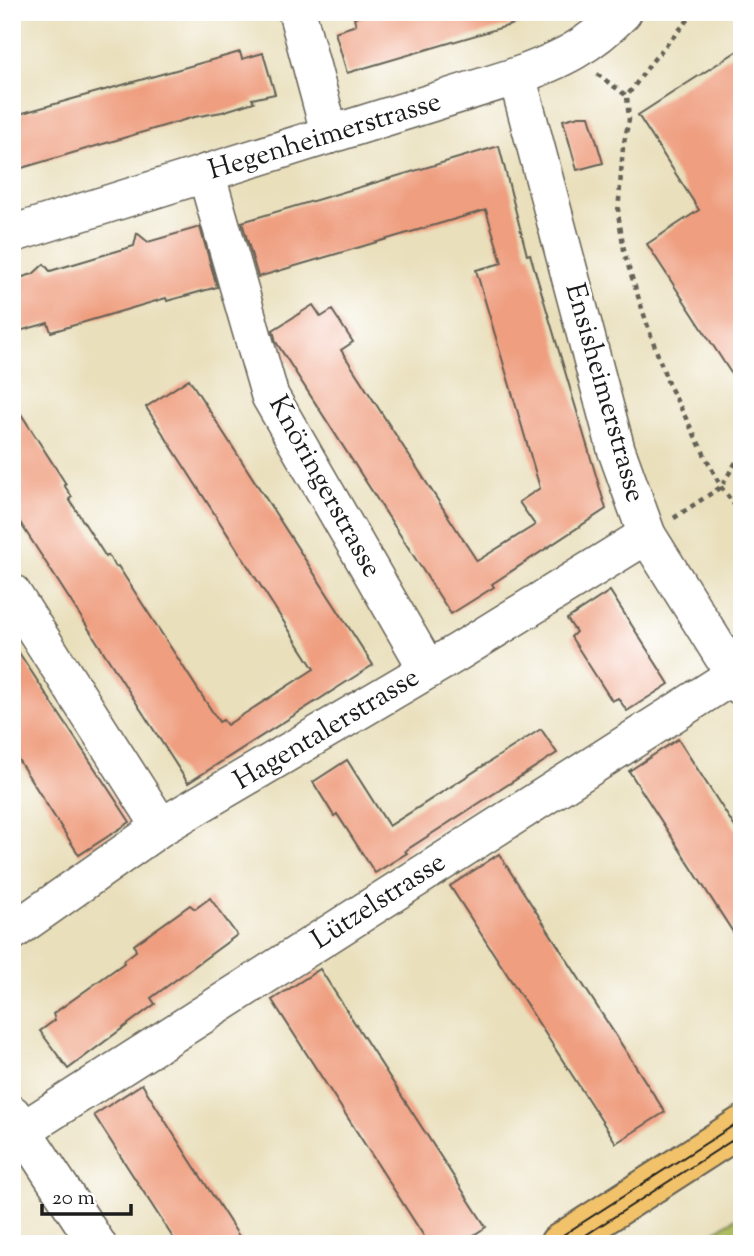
<svg xmlns="http://www.w3.org/2000/svg" width="754" height="1256" font-family="'Sorts Mill Goudy',serif">
<style>
.green{fill:#adbc5e;stroke:#646c3d;stroke-width:2}
.building{fill:#ef9e7f}
.lines{fill:none;stroke-linecap:round;stroke-linejoin:round}
.minor-casing{stroke:#646054;stroke-width:40}
.major-casing{stroke:#646054;stroke-width:42}
.path{stroke:#646054;stroke-width:4.5;stroke-dasharray:5 5;stroke-linecap:butt}
.minor{stroke:#fff;stroke-width:37}
.major{stroke:#f2c26a;stroke-width:38}
.tram{stroke:#1c1c1c;stroke-width:2}
.labels{text-anchor:middle;dominant-baseline:central;stroke-width:6;stroke-linejoin:round;paint-order:stroke}
.street-label{font-size:28px;fill:#1c1c1c;stroke:#fff}
</style>
<rect width="100%" height="100%" fill="#fff"/>
<filter id="ink" filterUnits="userSpaceOnUse"><feTurbulence type="fractalNoise" baseFrequency=".0143" numOctaves="2"/><feDisplacementMap in="SourceGraphic" scale="14" xChannelSelector="R" yChannelSelector="G"/><feConvolveMatrix kernelMatrix="1 2 1 2 8 2 1 2 1" color-interpolation-filters="sRGB"/></filter>
<filter id="wash" filterUnits="userSpaceOnUse"><feTurbulence type="fractalNoise" baseFrequency=".00686" numOctaves="4" result="noise"/><feDisplacementMap in="SourceGraphic" scale="28" xChannelSelector="R" yChannelSelector="G"/><feGaussianBlur stdDeviation="1.57" result="paint"/><feColorMatrix in="noise" values="0 0 0 0 0 0 0 0 0 0 0 0 0 0 0 0 0 1.4 0 .05"/><feComposite in="paint" operator="in"/></filter>
<g filter="url(#wash)">
<rect width="100%" height="100%" fill="#e9dfbb"/>
<polygon class="green" points="742,1214 742,1244 695,1244"/>
<g id="blocks">
<g class="building">
<polygon points="375,12 530,12 531,19 347,73 335,32 356,25 354,18"/>
<polygon points="742,48 742,390 647,244 699,210 638,115"/>
<polygon points="240,52 242,59 263,53 275,94 252,99 254,102 222,112 194,117 12,171 12,116"/>
<polygon points="579,116 589,116 603,163 577,170 563,120"/>
<polygon points="499,146 527,255 530,254 606,509 492,584 494,587 451,614 276,342 273,330 313,305 321,317 332,310 353,342 341,350 477,561 535,525 519,502 540,488 476,270 502,263 486,210 258,277 242,222"/>
<polygon points="200,227 217,287 167,301 166,298 51,332 48,323 12,333 12,280 33,274 44,264 50,271 134,246 137,233 148,242"/>
<polygon points="189,379 373,665 188,783 12,510 12,400 66,484 64,485 72,497 69,499 106,557 108,555 116,567 118,566 219,722 223,720 227,725 314,669 146,407"/>
<polygon points="610,591 669,684 627,711 618,698 612,701 571,637 576,632 567,619"/>
<polygon points="12,642 130,822 79,855 12,750"/>
<polygon points="541,729 557,753 405,851 407,853 375,873 337,814 334,816 313,782 347,760 389,826"/>
<polygon points="678,739 742,838 742,946 629,771"/>
<polygon points="499,854 665,1112 616,1143 450,886"/>
<polygon points="210,898 237,935 151,998 155,1004 68,1069 40,1031 55,1020 53,1014 124,963 123,961 136,951 134,945 190,905 195,909"/>
<polygon points="320,969 486,1227 460,1244 429,1244 272,1000"/>
<polygon points="142,1084 181,1146 244,1244 177,1244 94,1115"/>
</g>
</g>
</g>
<g filter="url(#ink)">
<use href="#blocks" fill-opacity="0" stroke="#646054" stroke-width="2"/>
<g class="lines">
<g class="minor-casing">
<g id="minor">
<polyline points="297,12 330,135"/>
<polyline points="517,76 616,449 647,535 742,687"/>
<polyline points="206,173 270,396 428,670"/>
<path d="M 12,234 L 517,76 C 561,60 590,46 623,12"/>
<polyline points="12,593 161,827"/>
<polyline points="12,932 161,827 458,652 647,535"/>
<polyline points="12,1114 97,1244"/>
<polyline points="23,1130 734,675"/>
</g>
</g>
<g class="major-casing">
<polyline id="major" points="559,1244 742,1126"/>
</g>
<g class="path">
<polyline points="695,12 654,59 627,96 629,120 623,147 618,213 625,256 650,333 668,383 721,487 742,515"/>
<polyline points="597,74 627,96"/>
<polyline points="674,518 721,487 736,462 742,459"/>
</g>
<use href="#minor" class="minor"/>
<use href="#major" class="major"/>
<g class="tram">
<polyline points="549,1244 742,1120"/>
<polyline points="572,1244 742,1134"/>
</g>
</g>
</g>
<g class="labels">
<g class="street-label">
<text transform="translate(325 137) rotate(-17)">Hegenheimerstrasse</text>
<text transform="translate(604 393) rotate(74)">Ensisheimerstrasse</text>
<text transform="translate(324 487) rotate(61)">Knöringerstrasse</text>
<text transform="translate(327 730) rotate(-31)">Hagentalerstrasse</text>
<text transform="translate(379 902) rotate(-33)">Lützelstrasse</text>
</g>
</g>
<rect width="754" height="1256" fill="none" stroke="#fff" stroke-width="42"/>
<path d="M42 1204v10h89v-10" fill="none" stroke="#1c1c1c" stroke-width="3.5"/>
<text x="52" y="1204" font-size="21" fill="#1c1c1c" stroke="#ffffff" stroke-width="5" paint-order="stroke">20 m</text>
</svg>
